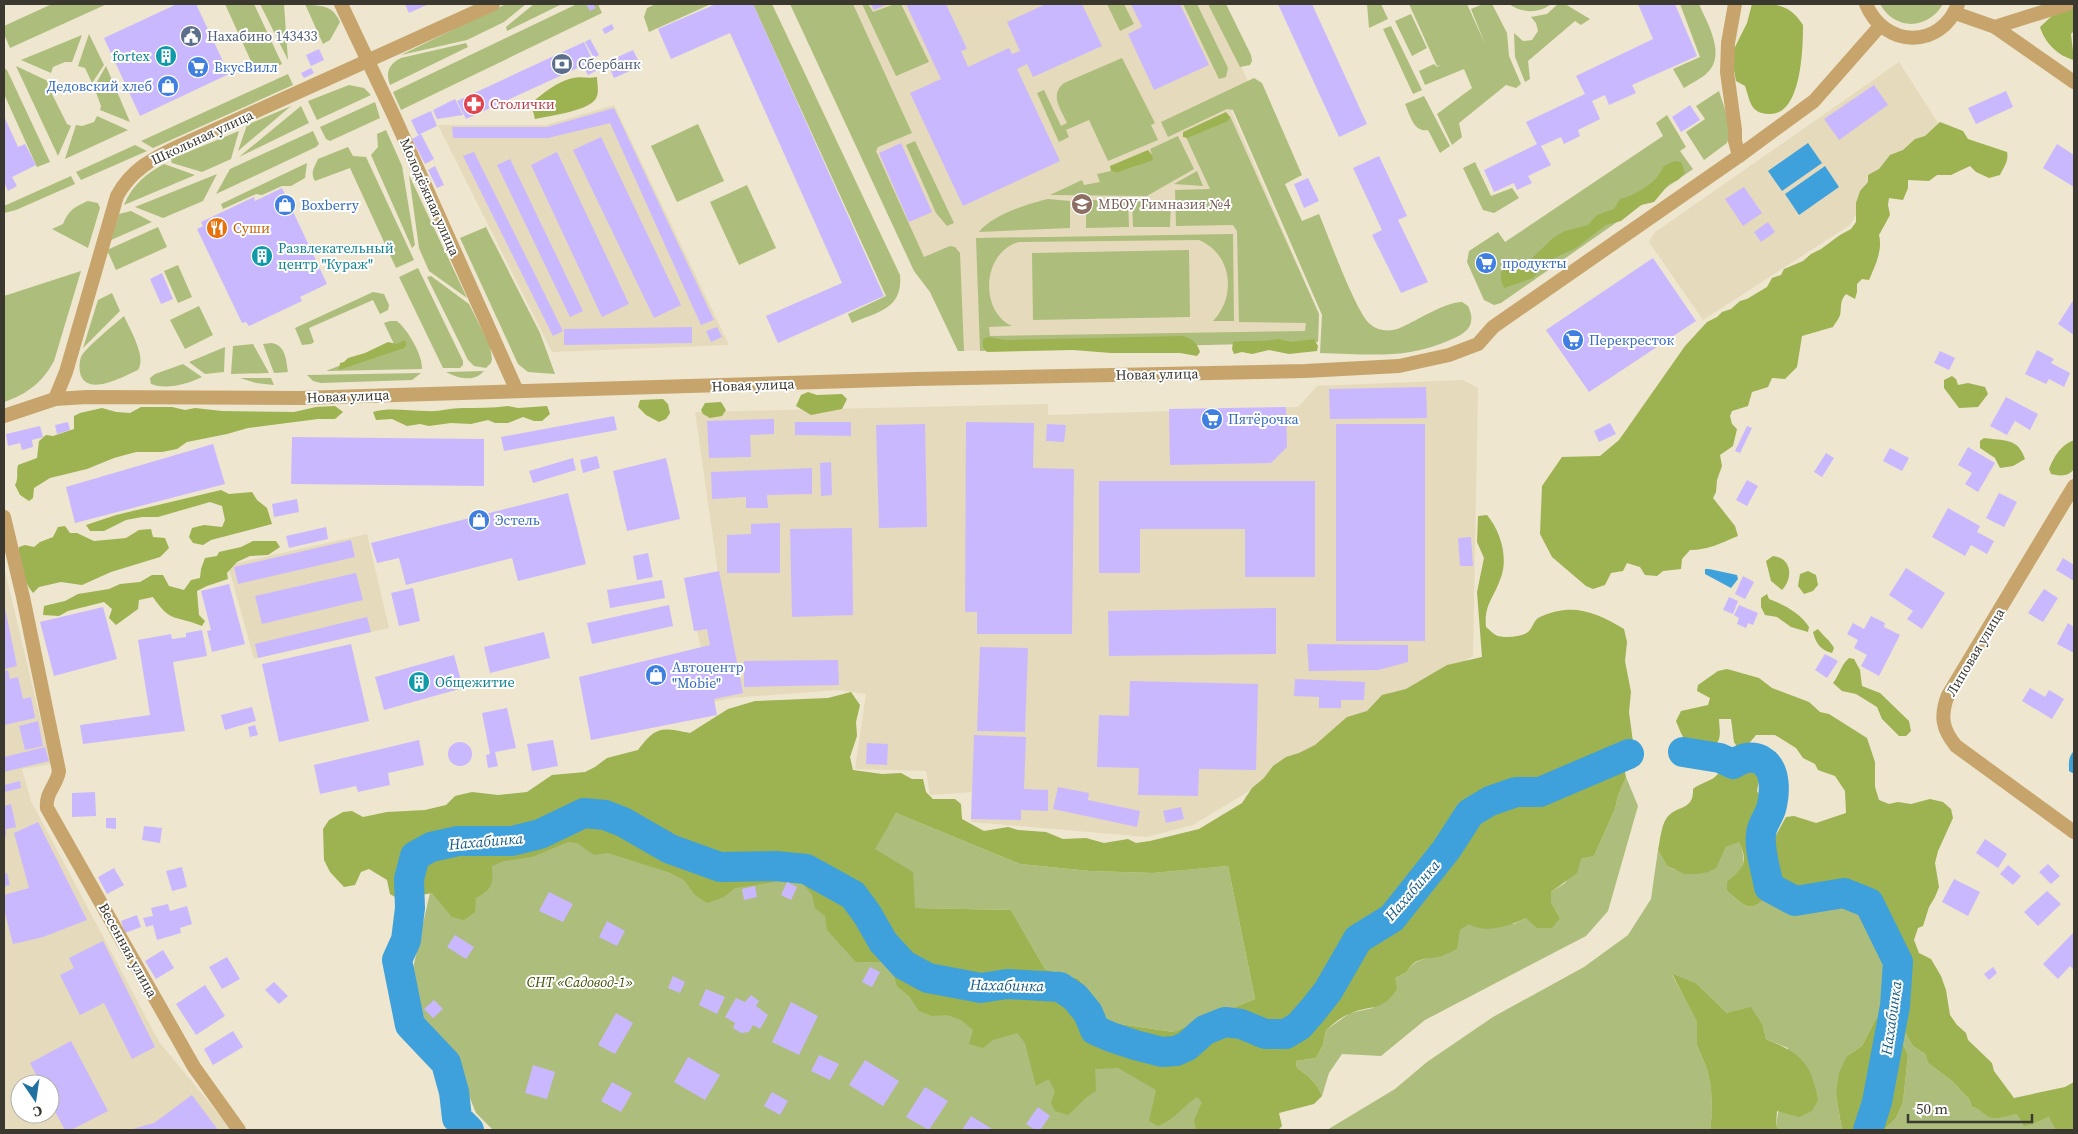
<svg xmlns="http://www.w3.org/2000/svg" width="2078" height="1134" font-family="'Source Serif 4',serif">
<style>
.built{fill:#e5dabc;fill-rule:evenodd}
.green{fill:#adbd7c}
.forest{fill:#9db251;fill-rule:evenodd}
.water{fill:#3ea1db}
.lines{fill:none;stroke-linecap:round;stroke-linejoin:round}
.river{stroke:#3ea1db;stroke-width:30}
.building{fill:#cab8ff}
.minor{stroke:#c6a46c;stroke-width:14}
.tertiary{stroke:#c6a46c;stroke-width:14}
.labels{text-anchor:middle;dominant-baseline:central;stroke-width:4;stroke-linejoin:round;paint-order:stroke}
.service-label{font-size:14px;fill:#4e5e75;stroke:#fff;text-anchor:start}
.culture-label{font-size:14px;fill:#0d838f;stroke:#fff;text-anchor:start}
.shop-label{font-size:14px;fill:#366cbe;stroke:#fff;text-anchor:start}
.health-label{font-size:14px;fill:#be3a42;stroke:#fff;text-anchor:start}
.street-label{font-size:14px;fill:#3b382f;stroke:#fff}
.education-label{font-size:14px;fill:#785e54;stroke:#fff;text-anchor:start}
.food-label{font-size:14px;fill:#c56008;stroke:#fff;text-anchor:start}
.park-label{font-size:14px;font-style:italic;fill:#3e4a00;stroke:#fff}
.water-label{font-size:15px;font-style:italic;fill:#145c84;stroke:#fff}
</style>
<rect width="100%" height="100%" fill="#eee6cf"/>
<g class="built">
<polygon points="801,4 1211,4 1249,83 1224,94 1319,314 1318,342 958,351"/>
<polygon points="1899,62 1944,132 1874,184 1850,225 1703,320 1649,242 1654,233"/>
<polygon points="614,105 729,345 552,352 438,125 546,125"/>
<polygon points="1463,380 1478,388 1473,656 1193,825 1147,837 971,822 974,792 930,795 926,771 855,769 866,694 837,690 731,698 713,702 686,581 718,573 695,412 1048,404 1048,415 1298,407 1317,386"/>
<polygon points="367,534 389,628 254,659 228,565"/>
<path d="M 4,567 L 51,764 L 22,769 L 31,801 L 159,1042 L 232,1130 L 4,1130 ZM 20,1084 L 50,1084 L 50,1114 L 20,1114 Z"/>
</g>
<g class="green">
<polygon points="52,4 107,4 10,48 4,34 4,26"/>
<polygon points="225,4 254,4 282,64 262,73 255,70"/>
<polygon points="260,4 284,4 288,60"/>
<path d="M 305,4 C 323,7 332,4 340,22 L 330,40 L 323,44 Z"/>
<polygon points="506,4 526,4 504,22 467,40 401,55"/>
<polygon points="534,4 562,4 507,31 506,27"/>
<polygon points="577,4 598,4 602,13 401,110 393,92"/>
<polygon points="656,4 711,4 649,32 644,17 647,8"/>
<path d="M 753,4 L 772,4 L 900,275 C 903,309 878,312 852,323 L 848,314 L 886,296 Z"/>
<polygon points="790,4 853,4 912,133 878,147 876,151 924,257 950,246 955,247 960,253 964,351 958,351 930,292 914,271"/>
<polygon points="862,4 868,4 873,12 895,4 901,4 929,62 896,76"/>
<polygon points="1107,4 1124,4 1134,24 1120,31"/>
<polygon points="1183,4 1197,4 1228,68 1226,77 1219,79"/>
<polygon points="1208,4 1226,4 1251,55 1252,61 1250,65 1240,67"/>
<polygon points="1367,4 1381,4 1388,19 1369,28"/>
<polygon points="1409,4 1467,4 1485,44 1471,9 1483,4 1492,4 1507,33 1509,56 1521,84 1516,88 1506,85 1459,123 1462,137 1452,145 1437,114 1472,88 1464,69 1425,85 1419,71 1434,64 1437,67 1440,65 1437,66"/>
<path d="M 1509,4 L 1551,4 C 1538,14 1521,13 1509,4 Z"/>
<polygon points="1558,4 1565,4 1590,19 1581,25 1575,21 1528,61 1530,79 1525,82 1515,57 1514,33 1523,41 1532,40 1538,31 1536,23 1531,17 1547,14"/>
<path d="M 1680,4 L 1699,4 C 1707,23 1727,55 1707,73 C 1701,79 1691,83 1684,88 L 1673,69 L 1700,57 Z"/>
<path d="M 1880,4 L 1943,4 C 1928,30 1895,31 1880,4 Z"/>
<polygon points="1411,14 1427,48 1412,56 1395,21"/>
<polygon points="1391,26 1422,90 1413,94 1383,29"/>
<polygon points="89,34 104,65 92,83 85,68 78,66"/>
<polygon points="82,35 72,62 65,62 53,67 51,73 21,60"/>
<path d="M 466,43 L 468,47 L 390,85 C 385,72 389,64 401,58 Z"/>
<path d="M 1122,58 L 1155,123 L 1151,125 L 1158,140 L 1108,161 L 1089,120 L 1066,130 L 1069,137 L 1059,142 L 1037,93 L 1044,90 L 1061,126 L 1067,123 C 1061,109 1049,95 1064,83 Z"/>
<polygon points="16,66 50,82 48,86 67,124 71,126 58,156"/>
<polygon points="106,66 130,122 100,110 101,106 94,87"/>
<polygon points="4,68 7,70 50,162 37,167 4,94"/>
<polygon points="288,74 293,85 153,148 141,141"/>
<path d="M 1254,78 L 1262,83 L 1302,175 L 1285,184 L 1302,221 L 1319,214 C 1328,235 1356,313 1370,324 C 1379,332 1392,332 1402,327 C 1418,320 1445,302 1462,302 L 1468,306 C 1477,325 1467,333 1450,340 C 1406,360 1367,354 1320,353 L 1322,315 L 1233,110 L 1227,109 L 1168,137 L 1161,122 Z"/>
<polygon points="349,85 364,88 371,95 317,120 308,101"/>
<path d="M 1719,91 C 1723,105 1734,128 1727,143 L 1704,160 L 1686,132 L 1705,119 L 1696,106 Z"/>
<path d="M 1424,96 L 1450,146 L 1440,153 L 1428,130 C 1414,133 1410,115 1405,104 Z"/>
<polygon points="375,102 380,118 330,141 326,139 320,127"/>
<polygon points="291,106 238,151 247,125"/>
<polygon points="301,106 309,123 239,157"/>
<polygon points="1667,115 1686,147 1680,151 1693,169 1501,303 1494,305 1484,300 1467,262 1469,251 1498,232 1505,242 1663,136 1656,123"/>
<polygon points="97,116 128,130 65,159 76,125 82,126 94,122"/>
<path d="M 1230,116 L 1319,314 L 1318,342 L 980,351 L 976,238 L 1233,234 L 1234,321 L 1213,321 C 1237,296 1232,254 1199,240 L 1019,242 C 982,252 979,311 1012,326 L 989,327 L 990,336 L 1305,331 L 1306,323 L 1239,322 L 1237,231 L 1233,225 L 1176,226 L 1175,190 L 1210,189 L 1185,135 Z"/>
<polygon points="698,124 724,181 677,202 651,146"/>
<polygon points="386,130 402,166 415,245 412,248 371,155 378,147 377,134"/>
<polygon points="239,131 231,159 202,172 172,163 171,159"/>
<polygon points="313,131 319,144 316,147 216,194 230,169"/>
<polygon points="1178,136 1194,169 1147,196 1050,195 1082,180 1084,185 1100,182 1097,174 1111,171 1117,173 1137,166 1152,155 1150,149"/>
<polygon points="915,141 954,223 947,226 936,213 906,145"/>
<polygon points="135,145 147,151 81,180 76,172"/>
<path d="M 348,147 L 353,156 L 366,157 L 414,260 L 396,268 L 350,168 L 315,181 C 310,173 314,168 318,159 Z"/>
<polygon points="1475,162 1491,196 1512,188 1519,198 1494,213 1483,210 1463,168"/>
<polygon points="307,163 305,178 291,186 282,186 262,195 256,194 223,209 221,204"/>
<path d="M 164,164 L 195,175 L 124,205 C 132,185 146,174 164,164 Z"/>
<polygon points="1197,171 1203,186 1174,184"/>
<polygon points="217,174 203,201 163,218 135,207"/>
<polygon points="409,175 467,298 429,271 419,248"/>
<polygon points="71,176 75,184 16,210 4,213 4,206"/>
<polygon points="747,185 776,248 739,265 710,202"/>
<path d="M 1048,199 L 1070,201 L 1070,228 L 979,232 C 992,215 1027,204 1048,199 Z"/>
<polygon points="1086,200 1128,200 1129,227 1086,228"/>
<polygon points="1171,200 1170,227 1133,227 1132,201"/>
<path d="M 88,201 L 98,203 L 100,208 L 88,248 L 52,229 L 63,224 C 69,210 74,207 88,201 Z"/>
<polygon points="131,211 152,222 111,240 119,214"/>
<polygon points="158,227 167,247 116,270 107,250"/>
<polygon points="486,227 540,333 555,374 528,372 518,364 460,238"/>
<polygon points="1189,250 1190,317 1033,320 1032,253"/>
<polygon points="178,265 192,297 178,303 164,271"/>
<polygon points="418,268 463,361 463,365 460,368 443,368 399,277"/>
<path d="M 81,271 L 54,361 C 42,383 27,394 4,402 L 4,296 Z"/>
<polygon points="431,276 469,304 490,346 492,359 491,363 486,368 474,366 468,360 427,277"/>
<polygon points="373,292 384,294 389,305 388,310 380,314 373,300 309,328 314,342 311,344 302,345 295,328"/>
<polygon points="112,293 120,311 83,348 98,300"/>
<polygon points="199,306 213,335 185,349 170,320"/>
<path d="M 124,316 C 130,330 147,357 138,370 C 124,376 90,396 81,376 C 79,371 79,362 81,357 C 85,348 115,324 124,316 Z"/>
<path d="M 390,321 L 397,321 C 407,329 423,355 422,369 L 326,371 L 394,344 L 384,323 Z"/>
<path d="M 272,343 C 286,346 286,360 288,372 L 274,373 L 263,344 Z"/>
<polygon points="253,344 269,373 231,374 233,346"/>
<polygon points="225,347 224,372 205,374 189,362"/>
<path d="M 183,364 L 202,377 C 188,384 166,390 151,384 L 150,378 L 155,374 Z"/>
<path d="M 484,371 C 473,383 458,378 446,372 Z"/>
<polygon points="421,373 412,380 321,383 313,381 307,375"/>
<polygon points="240,378 271,378 274,385 256,383"/>
<path d="M 1626,777 L 1638,806 L 1608,911 L 1586,936 L 1425,1020 L 1381,1056 L 1342,1054 L 1329,1073 L 1322,1096 C 1317,1083 1309,1076 1297,1068 L 1296,1061 L 1316,1058 L 1323,1045 L 1326,1030 L 1350,1013 L 1373,1008 L 1395,978 L 1407,972 C 1414,959 1427,958 1441,956 L 1460,930 L 1469,923 L 1514,924 L 1526,918 L 1560,918 L 1551,902 L 1551,892 L 1565,883 L 1581,859 L 1594,856 L 1615,809 L 1618,796 Z"/>
<polygon points="896,813 1020,864 1090,871 1153,873 1228,866 1255,999 1173,1032 1107,1022 1079,979 1045,969 1011,910 915,908 874,849"/>
<polygon points="583,828 764,876 807,882 1009,1000 1267,1130 493,1130 476,1113 456,1064 404,1008 434,875"/>
<path d="M 1739,841 C 1749,865 1740,872 1727,891 C 1746,907 1751,915 1769,893 L 1775,893 L 1778,903 L 1787,909 L 1797,907 L 1803,912 L 1820,901 L 1833,885 L 1841,890 L 1851,891 L 1862,912 L 1866,928 L 1887,949 L 1892,961 L 1891,975 L 1895,989 L 1892,1001 L 1902,1019 L 1903,1029 L 1913,1046 L 1925,1054 L 1928,1063 L 1952,1081 L 1969,1099 L 1972,1107 L 1981,1109 L 1987,1116 L 2018,1114 L 2021,1121 L 2033,1124 L 2049,1117 L 2067,1130 L 1884,1130 L 1896,1118 L 1903,1102 L 1908,1055 L 1897,1031 L 1875,1020 L 1862,1046 L 1847,1056 L 1836,1095 L 1842,1130 L 1781,1130 L 1776,1126 L 1788,1048 L 1766,1039 L 1763,1026 L 1727,1013 L 1696,983 L 1672,975 L 1698,1021 L 1697,1045 L 1707,1069 L 1711,1088 L 1712,1113 L 1710,1130 L 1327,1130 L 1395,1089 L 1427,1062 L 1493,1017 L 1584,967 L 1628,935 L 1651,899 L 1658,850 L 1667,866 L 1675,870 L 1715,868 L 1726,847 Z"/>
</g>
<g class="forest">
<path d="M 1752,4 C 1776,4 1789,3 1803,25 C 1803,47 1802,116 1769,114 C 1750,114 1750,100 1745,86 L 1736,81 L 1733,65 L 1734,49 L 1747,23 Z"/>
<path d="M 2074,7 L 2074,31 L 2071,34 L 2074,60 C 2058,56 2045,43 2040,27 L 2054,14 Z"/>
<path d="M 597,77 C 597,82 599,91 597,96 C 593,111 548,116 535,119 L 531,103 C 544,93 556,82 573,78 C 581,76 588,79 597,77 Z"/>
<polygon points="1226,112 1230,117 1228,121 1187,138 1183,137 1183,132"/>
<path d="M 1940,122 L 1963,131 L 1968,139 L 2007,152 C 2009,160 2004,167 2000,175 L 1989,178 L 1976,172 L 1970,166 L 1951,175 L 1937,175 L 1929,181 L 1908,180 L 1908,188 L 1903,200 L 1889,198 L 1888,205 L 1890,215 L 1879,235 C 1883,250 1875,266 1869,280 L 1862,279 L 1857,284 L 1857,292 L 1855,299 L 1846,294 C 1839,302 1842,307 1840,315 C 1839,319 1835,323 1833,327 L 1802,336 L 1797,367 L 1785,379 L 1772,378 L 1768,387 L 1752,392 L 1748,406 L 1732,411 L 1730,416 L 1732,424 L 1737,429 L 1733,446 L 1720,455 L 1722,466 L 1717,480 L 1716,492 L 1713,498 L 1735,526 L 1738,536 C 1721,543 1708,550 1690,550 L 1682,559 L 1681,569 L 1663,571 L 1657,576 L 1645,575 L 1640,567 L 1627,563 L 1623,571 L 1611,573 L 1605,585 L 1593,589 L 1586,586 L 1552,557 L 1540,534 L 1542,486 L 1562,457 L 1600,456 L 1619,440 L 1685,346 L 1707,322 L 1717,317 L 1722,312 L 1731,309 L 1740,301 L 1747,299 L 1767,287 L 1772,278 L 1781,275 L 1784,269 L 1803,261 L 1811,254 L 1821,249 L 1840,235 L 1851,229 L 1856,222 L 1856,203 L 1860,191 L 1868,182 L 1868,175 L 1879,169 L 1890,155 L 1903,150 L 1915,139 L 1925,136 Z"/>
<polygon points="1148,150 1152,155 1153,160 1117,173 1111,171 1110,166"/>
<path d="M 1674,161 L 1681,162 L 1685,173 L 1678,180 L 1669,184 L 1654,202 L 1641,205 L 1621,221 L 1606,225 L 1576,248 L 1548,261 L 1533,278 L 1504,288 L 1501,280 L 1501,272 C 1509,265 1514,264 1525,265 L 1553,238 L 1565,231 L 1588,225 L 1597,215 L 1614,209 L 1620,199 C 1636,195 1657,183 1663,167 Z"/>
<path d="M 1183,336 C 1192,339 1197,342 1200,352 L 1197,356 L 1180,353 L 1111,353 L 1073,350 L 987,352 L 983,347 L 983,339 L 988,337 L 1005,340 Z"/>
<path d="M 1278,339 L 1291,342 L 1314,339 L 1318,346 L 1317,351 L 1289,354 L 1269,350 L 1252,354 L 1242,352 L 1234,354 L 1232,349 L 1233,342 C 1248,340 1262,342 1278,339 Z"/>
<polygon points="405,340 406,345 404,348 339,370 340,363 344,362 348,358 365,353 388,342 397,344"/>
<polygon points="1952,376 1956,379 1958,385 1968,383 1985,387 1988,394 1978,407 1959,408 1944,388 1944,380"/>
<polygon points="808,392 817,395 842,394 847,399 842,409 811,415 796,406 801,395"/>
<polygon points="663,399 668,404 670,413 666,419 659,422 646,415 638,407 640,400"/>
<polygon points="721,402 726,410 722,416 710,418 703,414 701,410 705,403"/>
<path d="M 335,406 L 343,412 L 335,419 L 318,419 L 248,428 L 227,434 L 187,442 L 177,449 L 162,452 L 136,452 L 114,458 L 87,469 L 50,478 L 34,488 L 33,498 L 29,501 L 20,495 L 15,485 C 19,478 16,472 18,465 L 37,458 L 39,441 L 46,435 L 53,436 L 74,429 L 74,416 L 80,413 L 102,408 L 116,412 L 130,413 L 141,407 L 172,407 L 185,410 L 195,408 L 222,411 L 294,412 L 316,407 Z"/>
<path d="M 508,406 L 518,408 L 547,406 L 550,414 L 542,421 L 534,421 L 523,417 L 508,423 L 495,423 L 488,420 L 471,424 L 451,423 L 429,426 L 420,424 L 407,426 L 392,419 L 376,420 L 373,412 C 390,407 408,411 427,411 C 439,412 450,408 462,408 C 477,408 493,408 508,406 Z"/>
<path d="M 1984,438 C 2003,441 2018,437 2025,459 L 2013,466 L 2000,468 L 1995,458 L 1980,448 L 1980,441 Z"/>
<path d="M 2074,440 L 2074,469 C 2068,477 2060,476 2051,474 L 2049,469 C 2054,456 2061,445 2074,440 Z"/>
<polygon points="221,490 229,494 252,492 257,500 267,508 272,524 211,540 203,545 193,543 189,537 192,528 204,525 222,527 225,520 222,506 210,502 158,517 142,517 126,520 104,531 90,531 86,525 116,515"/>
<path d="M 1487,515 C 1501,532 1509,559 1500,580 C 1493,599 1484,605 1486,627 C 1490,630 1494,635 1498,636 C 1507,638 1521,637 1528,632 C 1533,628 1534,619 1540,617 C 1572,602 1596,612 1624,629 L 1627,642 L 1625,661 L 1631,692 L 1629,712 L 1633,742 L 1622,758 L 1626,777 L 1618,796 L 1615,809 L 1594,856 L 1581,859 L 1577,873 L 1551,892 L 1551,902 L 1560,918 L 1552,928 L 1537,928 L 1526,918 C 1510,926 1485,934 1469,924 L 1460,930 L 1457,949 C 1452,951 1447,954 1442,956 C 1427,960 1415,956 1407,972 L 1395,978 L 1397,989 C 1381,1013 1371,1004 1349,1014 C 1341,1017 1333,1024 1326,1030 L 1323,1045 L 1316,1058 L 1296,1061 L 1297,1068 C 1309,1076 1317,1083 1322,1096 L 1314,1104 L 1279,1113 L 1282,1126 L 1278,1130 L 1196,1130 L 1194,1120 L 1202,1102 L 1197,1097 C 1182,1107 1175,1119 1158,1126 L 1149,1121 L 1156,1090 L 1118,1068 L 1095,1069 L 1096,1091 C 1083,1098 1080,1105 1068,1115 L 1055,1111 L 1051,1103 L 1055,1092 L 1049,1079 L 1036,1086 L 1025,1043 L 1017,1033 L 993,1040 L 983,1048 L 969,1044 L 973,1030 L 961,1020 L 947,1015 L 932,1016 L 919,1011 L 909,996 L 897,986 L 893,972 L 881,962 L 856,962 L 827,930 L 825,916 L 815,908 L 812,895 L 797,876 L 769,883 L 735,888 L 724,897 L 707,903 L 695,895 L 684,880 L 671,873 L 608,853 L 594,855 L 577,843 L 568,842 L 532,857 L 504,861 L 492,866 C 493,885 493,888 476,898 L 475,912 L 464,920 L 452,917 L 432,893 L 421,895 L 413,904 L 405,903 L 390,894 L 387,880 L 369,869 L 361,872 L 355,885 L 344,887 L 330,872 L 324,860 L 323,829 L 329,820 L 343,812 L 352,811 L 363,817 L 387,812 L 425,810 L 446,805 L 455,796 L 472,792 L 498,795 L 527,792 L 552,775 L 585,772 L 595,767 L 607,758 L 638,750 C 656,726 661,727 690,733 L 728,709 L 755,701 L 828,698 L 851,692 L 860,705 L 856,722 L 857,736 L 850,757 L 853,770 L 882,774 L 901,773 L 912,779 L 923,779 L 926,792 L 933,799 L 955,799 L 961,804 L 962,819 L 984,831 L 1008,827 L 1018,830 L 1046,832 L 1063,839 L 1086,838 L 1104,843 L 1128,839 L 1136,843 L 1150,841 L 1199,829 L 1242,803 L 1252,788 L 1264,778 L 1273,766 L 1286,757 L 1299,753 L 1315,745 L 1347,717 L 1367,711 L 1382,695 L 1406,689 L 1447,665 L 1482,657 L 1477,592 L 1484,558 L 1477,542 L 1478,516 ZM 896,813 L 1020,864 L 1090,871 L 1153,873 L 1228,866 L 1255,999 L 1173,1032 L 1107,1022 L 1079,979 L 1045,969 L 1011,910 L 915,908 L 913,872 L 875,849 Z"/>
<path d="M 65,526 L 70,533 L 77,533 L 94,541 L 126,538 L 139,530 L 151,529 L 153,537 L 165,538 L 169,548 L 160,557 L 111,572 L 82,585 L 61,582 L 39,587 L 33,593 C 23,580 17,563 19,547 L 25,545 L 34,547 L 40,542 L 53,537 L 58,527 Z"/>
<path d="M 253,541 L 276,541 L 280,547 L 268,555 L 250,556 L 237,562 L 227,573 L 228,579 L 207,586 L 197,591 L 199,615 L 205,621 L 202,626 C 176,615 171,624 153,597 L 139,600 L 138,609 L 116,625 L 109,618 L 112,609 L 104,602 L 68,611 L 59,616 L 43,615 L 44,606 L 65,601 L 78,594 L 109,589 L 120,584 L 140,582 L 152,575 L 163,575 L 169,586 L 184,590 L 191,580 L 200,578 L 201,569 L 205,558 L 217,556 L 219,552 L 241,547 Z"/>
<path d="M 1773,556 C 1791,558 1794,577 1782,590 L 1771,581 L 1766,561 Z"/>
<polygon points="1808,571 1816,575 1818,585 1813,591 1804,594 1798,586 1800,574"/>
<path d="M 1767,594 L 1769,599 C 1785,605 1800,613 1809,627 L 1808,632 L 1791,627 L 1777,617 L 1765,615 L 1761,607 L 1761,598 Z"/>
<path d="M 1818,629 C 1823,636 1830,640 1834,648 L 1832,653 C 1821,650 1816,644 1813,632 Z"/>
<path d="M 1849,658 L 1854,659 L 1860,670 L 1862,686 L 1880,693 L 1909,721 L 1911,731 L 1906,736 L 1899,736 L 1882,719 L 1877,707 L 1856,694 L 1842,691 L 1833,683 C 1840,674 1841,665 1849,658 Z"/>
<path d="M 1727,669 L 1759,678 L 1772,688 L 1809,702 L 1820,712 L 1829,714 L 1867,738 L 1875,762 L 1875,787 L 1879,800 L 1889,804 L 1898,802 L 1911,804 L 1930,799 L 1943,802 L 1951,809 L 1953,818 L 1938,851 L 1935,863 L 1939,887 L 1935,897 L 1929,907 L 1923,926 L 1918,928 L 1914,940 L 1919,953 L 1931,959 L 1941,976 L 1946,990 L 1950,1015 L 1957,1025 L 1966,1033 L 1968,1040 L 1992,1063 L 1994,1071 L 2014,1098 L 2065,1087 L 2074,1082 L 2074,1130 L 2056,1130 L 2049,1117 L 2033,1124 L 2024,1126 L 2017,1114 C 2009,1115 1996,1120 1989,1117 C 1981,1113 1982,1109 1972,1107 L 1969,1099 L 1952,1081 L 1928,1063 L 1925,1054 L 1913,1046 L 1903,1029 L 1901,1019 L 1891,1012 L 1895,989 L 1891,975 L 1892,961 L 1887,949 L 1866,928 L 1862,912 L 1851,891 L 1841,890 L 1833,886 L 1820,901 L 1803,912 L 1797,907 C 1783,909 1780,905 1775,893 L 1769,893 C 1751,915 1746,907 1727,891 L 1727,882 C 1743,869 1749,862 1739,842 L 1726,847 L 1716,868 L 1708,872 L 1697,874 L 1685,874 L 1667,866 L 1658,850 C 1660,841 1661,827 1666,819 C 1676,804 1694,812 1693,789 C 1699,784 1705,783 1712,779 C 1720,775 1724,763 1727,754 L 1737,752 L 1756,767 L 1759,780 L 1757,791 L 1762,800 L 1763,818 L 1758,826 L 1764,848 L 1775,837 L 1786,817 L 1794,816 L 1816,823 L 1846,813 L 1845,791 L 1835,776 L 1818,770 L 1815,764 L 1803,758 L 1796,748 L 1775,735 L 1756,735 L 1746,747 L 1738,748 L 1734,742 L 1731,719 L 1719,719 C 1719,726 1721,732 1719,739 C 1714,753 1695,754 1687,743 C 1682,737 1679,728 1676,721 L 1681,711 L 1708,705 L 1710,698 L 1697,691 L 1698,685 L 1718,671 Z"/>
<path d="M 1672,974 L 1696,983 L 1727,1013 L 1751,1007 L 1763,1026 L 1766,1039 C 1801,1054 1811,1062 1818,1100 L 1812,1111 L 1799,1117 L 1777,1111 L 1776,1126 L 1781,1130 L 1710,1130 L 1712,1113 L 1711,1088 L 1707,1069 L 1697,1045 L 1697,1021 Z"/>
<polygon points="1882,1019 1897,1031 1908,1055 1903,1102 1896,1118 1884,1130 1842,1130 1836,1095 1839,1073 1847,1056 1862,1046 1875,1020"/>
</g>
<g class="water">
<polygon points="1808,143 1822,163 1782,191 1768,171"/>
<polygon points="1825,166 1839,187 1799,215 1785,194"/>
<polygon points="1705,569 1709,569 1737,575 1738,579 1731,588 1705,574"/>
<path d="M 2074,751 L 2074,774 L 2069,771 C 2069,763 2068,757 2074,751 Z"/>
</g>
<g class="lines">
<g class="river">
<path d="M 1683,752 L 1720,758 L 1733,764 C 1742,758 1751,755 1761,760 C 1777,769 1775,794 1771,809 C 1768,818 1762,824 1761,834 C 1759,850 1766,870 1769,887 L 1795,901 L 1844,893 L 1869,903 L 1898,962 L 1895,1006 L 1877,1102 L 1868,1130"/>
<polyline points="469,1130 457,1118 454,1092 446,1063 410,1025 397,960 406,940 410,908 409,879 415,856 431,847 458,841 512,841 540,834 584,813 605,815 623,822 670,849 720,867 775,866 806,869 853,895 867,914 883,942 904,965 928,978 981,988 1007,984 1060,987 1075,997 1088,1013 1095,1030 1111,1037 1135,1045 1162,1052 1176,1051 1187,1046 1205,1030 1225,1022 1241,1024 1265,1034 1286,1034 1299,1026 1313,1010 1328,991 1358,939 1392,918 1446,850 1470,813 1490,801 1516,792 1540,792 1629,754"/>
</g>
</g>
<g class="building">
<polygon points="177,4 196,4 229,74 140,116 104,38"/>
<polygon points="405,4 429,4 409,13"/>
<polygon points="586,4 593,4 596,8 590,11"/>
<polygon points="716,4 753,4 884,296 778,343 766,316 842,283 730,33 671,59 658,29"/>
<polygon points="871,4 888,4 874,10"/>
<polygon points="906,4 946,4 967,49 961,51 968,67 1009,48 1012,54 1020,51 1007,22 1046,4 1082,4 1102,46 1033,77 1027,64 1017,69 1060,161 963,206 910,93 941,79"/>
<polygon points="1131,4 1180,4 1209,65 1154,90 1128,34 1142,27"/>
<polygon points="1278,4 1312,4 1367,124 1339,137"/>
<polygon points="1638,4 1675,4 1697,56 1632,85 1636,93 1609,105 1605,95 1592,101 1600,119 1578,130 1580,136 1564,144 1561,137 1541,146 1551,165 1528,176 1532,183 1517,190 1514,183 1494,192 1484,170 1537,144 1526,122 1585,94 1576,76 1653,39"/>
<polygon points="612,24 614,29 605,34 602,29"/>
<polygon points="590,39 599,55 594,58 585,42"/>
<polygon points="584,42 593,61 466,119 457,101"/>
<polygon points="319,49 324,60 311,66 306,55"/>
<polygon points="633,50 641,66 614,78 607,62"/>
<polygon points="592,64 596,71 588,75 584,68"/>
<polygon points="311,68 314,73 304,78 301,73"/>
<polygon points="1874,85 1888,105 1839,140 1824,119"/>
<polygon points="2006,91 2013,107 1976,124 1968,108"/>
<polygon points="455,99 463,115 437,119 433,110"/>
<polygon points="1690,105 1700,120 1681,132 1672,117"/>
<polygon points="614,108 714,320 701,325 610,123 548,138 453,138 452,127 547,127"/>
<polygon points="431,111 437,126 418,135 411,120"/>
<polygon points="4,116 18,147 25,144 36,165 12,177 17,186 8,191 4,182"/>
<polygon points="421,134 434,159 425,164 412,139"/>
<polygon points="601,137 681,305 654,318 573,150"/>
<polygon points="901,143 932,212 909,222 879,153"/>
<polygon points="2057,144 2074,155 2074,187 2043,168"/>
<polygon points="474,152 563,331 553,336 463,156"/>
<polygon points="557,152 629,304 602,317 531,165"/>
<polygon points="1379,156 1407,216 1398,220 1428,282 1401,293 1372,235 1382,230 1353,168"/>
<polygon points="510,159 583,311 570,317 497,165"/>
<polygon points="435,166 444,185 437,188 428,170"/>
<polygon points="1308,178 1319,201 1304,208 1294,184"/>
<polygon points="1744,187 1762,213 1743,226 1725,199"/>
<polygon points="282,188 327,284 300,297 302,301 249,326 246,322 242,323 197,229 203,226 201,222 254,197 255,201"/>
<polygon points="1768,222 1775,232 1761,242 1754,232"/>
<polygon points="1488,256 1494,266 1485,271 1480,260"/>
<polygon points="1653,258 1696,321 1589,392 1546,330"/>
<polygon points="162,273 173,299 161,304 150,279"/>
<polygon points="2074,299 2074,335 2058,324"/>
<polygon points="692,327 692,343 564,345 564,329"/>
<polygon points="717,327 722,337 711,342 706,331"/>
<polygon points="2037,350 2054,359 2051,363 2070,373 2064,387 2049,379 2046,384 2025,374"/>
<polygon points="1940,351 1955,358 1949,370 1934,363"/>
<polygon points="1426,387 1427,418 1330,419 1329,389"/>
<polygon points="2006,397 2038,414 2030,430 2015,421 2007,435 1990,426"/>
<polygon points="1286,407 1287,447 1271,463 1170,465 1169,409"/>
<polygon points="614,416 617,430 504,451 501,437"/>
<polygon points="774,419 774,434 750,435 751,457 709,458 707,421"/>
<polygon points="68,422 70,430 57,434 55,425"/>
<polygon points="795,422 851,422 851,436 795,435"/>
<polygon points="966,422 1034,423 1033,468 1074,469 1072,634 977,634 977,612 965,612"/>
<polygon points="1610,423 1616,434 1599,442 1594,431"/>
<polygon points="925,424 927,527 879,528 876,425"/>
<polygon points="1047,424 1066,425 1064,442 1046,441"/>
<rect x="1336" y="424" width="89" height="217"/>
<polygon points="40,426 43,437 32,440 33,447 22,450 20,443 8,446 6,434"/>
<polygon points="1747,426 1752,428 1740,453 1735,451"/>
<polygon points="292,437 484,439 484,486 291,484"/>
<polygon points="213,444 225,484 75,523 66,487"/>
<polygon points="1968,447 1995,463 1978,492 1965,484 1972,473 1958,465"/>
<polygon points="1890,448 1909,458 1902,471 1883,461"/>
<polygon points="1826,453 1834,458 1822,477 1814,472"/>
<polygon points="597,456 600,468 583,473 580,460"/>
<polygon points="573,458 576,470 533,483 529,471"/>
<polygon points="666,458 680,519 627,531 613,471"/>
<polygon points="831,462 832,495 821,496 820,463"/>
<polygon points="812,468 812,494 767,495 768,508 746,508 746,497 712,499 711,472"/>
<polygon points="1747,480 1758,486 1747,506 1736,500"/>
<polygon points="1099,481 1315,481 1315,577 1245,577 1245,529 1140,529 1140,573 1099,573"/>
<polygon points="568,493 586,564 518,581 512,558 406,585 399,558 377,563 371,543"/>
<polygon points="1999,493 2017,502 2004,527 1986,518"/>
<polygon points="297,499 299,512 274,517 272,504"/>
<polygon points="1948,508 1980,526 1977,532 1994,541 1987,554 1971,545 1965,556 1932,537"/>
<polygon points="780,523 780,573 727,573 727,535 751,534 751,524"/>
<polygon points="326,527 328,539 289,548 286,536"/>
<polygon points="852,528 853,615 792,617 790,529"/>
<polygon points="1471,537 1473,566 1460,566 1458,538"/>
<polygon points="351,540 355,557 238,584 234,567"/>
<polygon points="648,553 653,577 637,580 633,556"/>
<polygon points="2063,558 2074,565 2074,581 2056,570"/>
<polygon points="1906,568 1945,593 1922,629 1907,619 1913,611 1889,595"/>
<polygon points="719,571 743,693 714,699 717,715 591,740 579,677 710,645 707,629 694,631 684,578"/>
<polygon points="356,573 363,600 262,624 255,596"/>
<polygon points="1743,576 1754,582 1745,599 1735,594"/>
<polygon points="662,580 665,598 610,608 607,590"/>
<polygon points="229,584 245,644 212,652 207,631 211,630 201,591"/>
<polygon points="413,588 420,621 399,626 391,593"/>
<polygon points="2044,589 2058,598 2043,622 2028,613"/>
<polygon points="1729,597 1738,601 1733,614 1723,610"/>
<polygon points="4,603 17,666 4,669"/>
<polygon points="669,605 673,626 592,644 587,623"/>
<polygon points="1739,605 1758,613 1753,625 1748,623 1746,628 1737,624 1739,618 1734,615"/>
<polygon points="103,607 117,659 54,676 40,622"/>
<polygon points="1276,608 1276,654 1109,656 1108,611"/>
<polygon points="1871,616 1885,623 1884,627 1900,635 1879,676 1861,666 1867,655 1854,648 1858,640 1847,634 1853,623 1864,629"/>
<polygon points="367,617 371,632 258,658 255,644"/>
<polygon points="2068,623 2074,627 2074,653 2057,644"/>
<polygon points="202,630 207,656 173,662 185,731 83,744 80,725 150,715 138,640 171,634 172,639 186,637 186,633"/>
<polygon points="544,632 550,658 490,673 484,647"/>
<polygon points="351,644 369,721 279,742 262,664"/>
<polygon points="1307,644 1408,645 1408,662 1378,670 1309,671"/>
<polygon points="980,647 1028,648 1025,732 977,731"/>
<polygon points="1825,654 1838,661 1827,678 1815,670"/>
<polygon points="454,655 463,688 384,710 375,677"/>
<polygon points="838,660 839,685 744,687 744,661"/>
<polygon points="8,670 10,679 18,677 23,699 31,697 35,718 4,725 4,671"/>
<polygon points="1295,679 1365,682 1364,700 1341,700 1341,708 1319,708 1319,697 1294,696"/>
<polygon points="1130,681 1258,684 1256,770 1199,769 1198,796 1138,795 1139,768 1097,767 1099,715 1129,716"/>
<polygon points="2030,688 2045,697 2049,690 2064,699 2052,719 2022,701"/>
<polygon points="252,707 256,721 225,730 221,715"/>
<polygon points="507,708 516,748 495,752 498,766 488,768 486,755 490,754 482,713"/>
<polygon points="38,721 43,746 25,750 19,726"/>
<polygon points="255,725 258,735 250,737 248,727"/>
<polygon points="974,735 1026,737 1024,789 1048,790 1048,811 1021,810 1021,820 971,819"/>
<polygon points="419,740 424,765 388,773 390,785 358,792 356,786 320,794 314,765"/>
<polygon points="553,740 558,766 532,771 527,744"/>
<circle cx="460" cy="754" r="12"/>
<polygon points="867,743 888,744 887,765 866,764"/>
<polygon points="45,747 49,761 4,772 4,757"/>
<polygon points="20,781 21,788 4,792 4,785"/>
<polygon points="1058,787 1089,793 1088,800 1140,811 1137,827 1053,809"/>
<polygon points="95,792 96,816 72,817 72,793"/>
<polygon points="11,804 16,827 6,829 6,836 4,837 4,806"/>
<polygon points="1181,807 1184,819 1166,823 1163,811"/>
<polygon points="106,818 116,818 116,829 106,828"/>
<polygon points="38,822 87,920 43,937 13,944 4,909 4,895 29,888 14,833"/>
<polygon points="144,826 162,828 160,843 142,840"/>
<polygon points="1985,839 2007,854 1998,868 1976,853"/>
<polygon points="2048,864 2060,876 2051,884 2039,872"/>
<polygon points="2008,865 2021,876 2013,885 2000,874"/>
<polygon points="182,867 187,887 172,891 166,871"/>
<polygon points="114,868 124,885 107,894 98,877"/>
<polygon points="7,873 10,885 4,886 4,874"/>
<polygon points="1954,879 1980,892 1968,916 1942,902"/>
<polygon points="787,882 797,887 791,900 781,895"/>
<polygon points="755,886 757,897 744,900 742,889"/>
<polygon points="2047,891 2061,904 2038,926 2024,912"/>
<polygon points="549,892 573,904 563,922 539,911"/>
<polygon points="168,904 170,911 187,906 192,924 180,928 181,933 157,940 153,925 146,927 143,918 153,916 151,908"/>
<polygon points="137,915 141,927 125,933 121,921"/>
<polygon points="607,921 625,931 617,946 599,937"/>
<polygon points="2074,932 2074,970 2070,966 2058,979 2043,964"/>
<polygon points="455,935 474,947 466,959 447,947"/>
<polygon points="103,941 155,1047 132,1059 104,1003 80,1015 60,975 74,968 69,958"/>
<polygon points="163,950 174,968 156,979 145,961"/>
<polygon points="227,957 240,979 222,989 209,967"/>
<polygon points="870,967 880,972 872,987 862,982"/>
<polygon points="1993,967 1997,973 1989,980 1984,974"/>
<polygon points="673,976 685,982 680,993 668,988"/>
<polygon points="274,982 288,996 279,1004 265,990"/>
<polygon points="205,985 225,1016 196,1035 176,1004"/>
<polygon points="706,989 725,997 717,1014 699,1005"/>
<polygon points="751,995 759,1001 756,1006 768,1015 760,1029 753,1025 749,1032 741,1033 733,1028 735,1023 725,1017 736,998 745,1002"/>
<polygon points="434,1000 443,1009 433,1018 424,1009"/>
<polygon points="791,1002 818,1016 799,1055 772,1042"/>
<polygon points="616,1013 633,1023 615,1054 598,1045"/>
<polygon points="233,1031 243,1047 213,1065 204,1049"/>
<polygon points="71,1041 108,1111 71,1130 65,1130 50,1102 50,1084 41,1084 30,1063"/>
<polygon points="819,1055 839,1064 830,1080 811,1071"/>
<polygon points="688,1057 720,1075 705,1100 674,1082"/>
<polygon points="865,1060 899,1081 883,1106 849,1085"/>
<polygon points="533,1065 555,1072 547,1099 525,1093"/>
<polygon points="612,1082 632,1093 621,1112 601,1101"/>
<polygon points="925,1087 948,1101 929,1130 906,1117"/>
<polygon points="772,1092 788,1101 780,1115 764,1106"/>
<polygon points="192,1095 218,1130 129,1130 154,1123"/>
<polygon points="1038,1107 1050,1116 1040,1130 1035,1130 1026,1124"/>
<polygon points="971,1116 992,1129 991,1130 962,1130"/>
</g>
<g class="lines">
<g class="minor">
<polyline points="341,4 394,116 517,391"/>
<polyline points="1955,13 1995,27 2074,82"/>
<polyline points="1995,27 2068,4"/>
<path d="M 55,399 L 66,372 L 117,196 C 131,170 153,158 179,146 L 493,4"/>
<path d="M 2074,486 L 1948,695 C 1940,716 1942,729 1956,746 L 2074,832"/>
<path d="M 4,517 L 23,597 L 59,771 C 57,785 45,793 47,808 L 194,1067 L 239,1130"/>
</g>
<g class="tertiary">
<polyline points="1735,4 1728,43 1727,72 1735,130 1735,141 1739,156"/>
<path d="M 1866,4 C 1884,48 1941,50 1958,4"/>
<polyline points="4,416 55,399 87,397 300,398 916,379 1305,371 1399,366 1449,355 1478,344 1493,327 1739,156 1814,101 1880,26"/>
</g>
</g>
<defs>
<g id="civic-disc" transform="scale(1.125)"><circle r="9.5" fill="#5c6f8a" stroke="#fff"/><path d="M-.6-6.5H3V-4.5H.6V-3L4-1V1h2V6H-6V1h2V-1L-.6-3ZM-1.2 2.5V6h2.4V2.5Z" fill="#fff"/></g>
<g id="building-disc" transform="scale(1.125)"><circle r="9.5" fill="#0f9aa8" stroke="#fff"/><path d="M-4-6H4V6H1V3H-1V6H-4ZM-2.5-4.3h1.7v1.8h-1.7ZM.8-4.3h1.7v1.8H.8ZM-2.5-1h1.7V.8h-1.7ZM.8-1h1.7V.8H.8Z" fill="#fff"/></g>
<g id="bank-disc" transform="scale(1.125)"><circle r="9.5" fill="#5c6f8a" stroke="#fff"/><path d="M-6-4H6V4H-6ZM0-2.3a2.3 2.3 0 1 0 0 4.6a2.3 2.3 0 1 0 0-4.6Z" fill="#fff"/></g>
<g id="supermarket-disc" transform="scale(1.125)"><circle r="9.5" fill="#3f7fe0" stroke="#fff"/><path d="M-6-5.5h2.5l.6 2H6L4.5 2H-2.5L-4.4-4H-6ZM-1.5 3.2a1.3 1.3 0 1 0 .1 0ZM3 3.2a1.3 1.3 0 1 0 .1 0Z" fill="#fff"/></g>
<g id="shop-disc" transform="scale(1.125)"><circle r="9.5" fill="#3f7fe0" stroke="#fff"/><path d="M-5-2.5h2.3a2.7 3.5 0 0 1 5.4 0H5L5.5 6h-11ZM-1.5-2.5h3a1.5 2.3 0 0 0-3 0Z" fill="#fff"/></g>
<g id="pharmacy-disc" transform="scale(1.125)"><circle r="9.5" fill="#e0444e" stroke="#fff"/><path d="M-2-6h4v4h4v4h-4v4h-4v-4h-4v-4h4Z" fill="#fff"/></g>
<g id="school-disc" transform="scale(1.125)"><circle r="9.5" fill="#8d6e63" stroke="#fff"/><path d="M0-5L7-2L0 1L-7-2ZM-4 1L0 2.5L4 1V4Q0 6-4 4Z" fill="#fff"/></g>
<g id="restaurant-disc" transform="scale(1.125)"><circle r="9.5" fill="#e8710a" stroke="#fff"/><path d="M-5-6h1v4h1v-4h1v4h1v-4h1v5L-1.5 .5V6h-2V.5L-5-1ZM5-6V6H3V1.5H1.5Q1.5-4 5-6Z" fill="#fff"/></g>
</defs>
<g fill-rule="evenodd">
<use href="#civic-disc" x="191" y="36"/>
<use href="#building-disc" x="166" y="56"/>
<use href="#bank-disc" x="562" y="64"/>
<use href="#supermarket-disc" x="198" y="67"/>
<use href="#shop-disc" x="168" y="86"/>
<use href="#pharmacy-disc" x="474" y="104"/>
<use href="#school-disc" x="1082" y="204"/>
<use href="#shop-disc" x="285" y="205"/>
<use href="#restaurant-disc" x="217" y="228"/>
<use href="#building-disc" x="262" y="256"/>
<use href="#supermarket-disc" x="1486" y="263"/>
<use href="#supermarket-disc" x="1573" y="340"/>
<use href="#supermarket-disc" x="1212" y="419"/>
<use href="#shop-disc" x="479" y="520"/>
<use href="#shop-disc" x="656" y="675"/>
<use href="#building-disc" x="419" y="682"/>
</g>
<g class="labels">
<g class="service-label">
<text x="207" y="36">Нахабино 143433</text>
<text x="578" y="64">Сбербанк</text>
</g>
<g class="culture-label">
<text x="150" y="56" text-anchor="end">fortex</text>
<text x="278" y="248">Развлекательный<tspan x="278" dy="16">центр "Кураж"</tspan></text>
<text x="435" y="682">Общежитие</text>
</g>
<g class="shop-label">
<text x="214" y="67">ВкусВилл</text>
<text x="152" y="86" text-anchor="end">Дедовский хлеб</text>
<text x="301" y="205">Boxberry</text>
<text x="1502" y="263">продукты</text>
<text x="1589" y="340">Перекресток</text>
<text x="1228" y="419">Пятёрочка</text>
<text x="495" y="520">Эстель</text>
<text x="672" y="667">Автоцентр<tspan x="672" dy="16">"Mobie"</tspan></text>
</g>
<g class="health-label">
<text x="490" y="104">Столички</text>
</g>
<g class="street-label">
<text transform="translate(202 137) rotate(-25)">Школьная улица</text>
<text transform="translate(430 197) rotate(66)">Молодёжная улица</text>
<text transform="translate(1157 374) rotate(-1)">Новая улица</text>
<text transform="translate(753 385) rotate(-2)">Новая улица</text>
<text transform="translate(348 396) rotate(-2)">Новая улица</text>
<text transform="translate(1975 652) rotate(-59)">Липовая улица</text>
<text transform="translate(128 950) rotate(61)">Весенняя улица</text>
</g>
<g class="education-label">
<text x="1098" y="204">МБОУ Гимназия №4</text>
</g>
<g class="food-label">
<text x="233" y="228">Суши</text>
</g>
<g class="park-label">
<text x="580" y="982">СНТ «Садовод-1»</text>
</g>
<g class="water-label">
<text transform="translate(486 841) rotate(-5)">Нахабинка</text>
<text transform="translate(1412 890) rotate(-49)">Нахабинка</text>
<text transform="translate(1007 985) rotate(1)">Нахабинка</text>
<text transform="translate(1891 1018) rotate(-82)">Нахабинка</text>
</g>
</g>
<rect width="2078" height="1134" fill="none" stroke="#3b382f" stroke-width="10"/>
<g transform="translate(35 1099) rotate(167)"><circle r="24" fill="#ffffff" stroke="#b1afac"/>
<path d="M0-4L9 19L0 12L-9 19Z" fill="#1f71a2"/>
<text y="-8" font-size="14" font-weight="bold" text-anchor="middle" fill="#3b382f">С</text>
</g>
<path d="M1908 1114v8h124v-8" fill="none" stroke="#3b382f" stroke-width="2.5"/>
<text x="1916" y="1114" font-size="15" fill="#3b382f" stroke="#ffffff" stroke-width="4" paint-order="stroke">50 m</text>
</svg>
